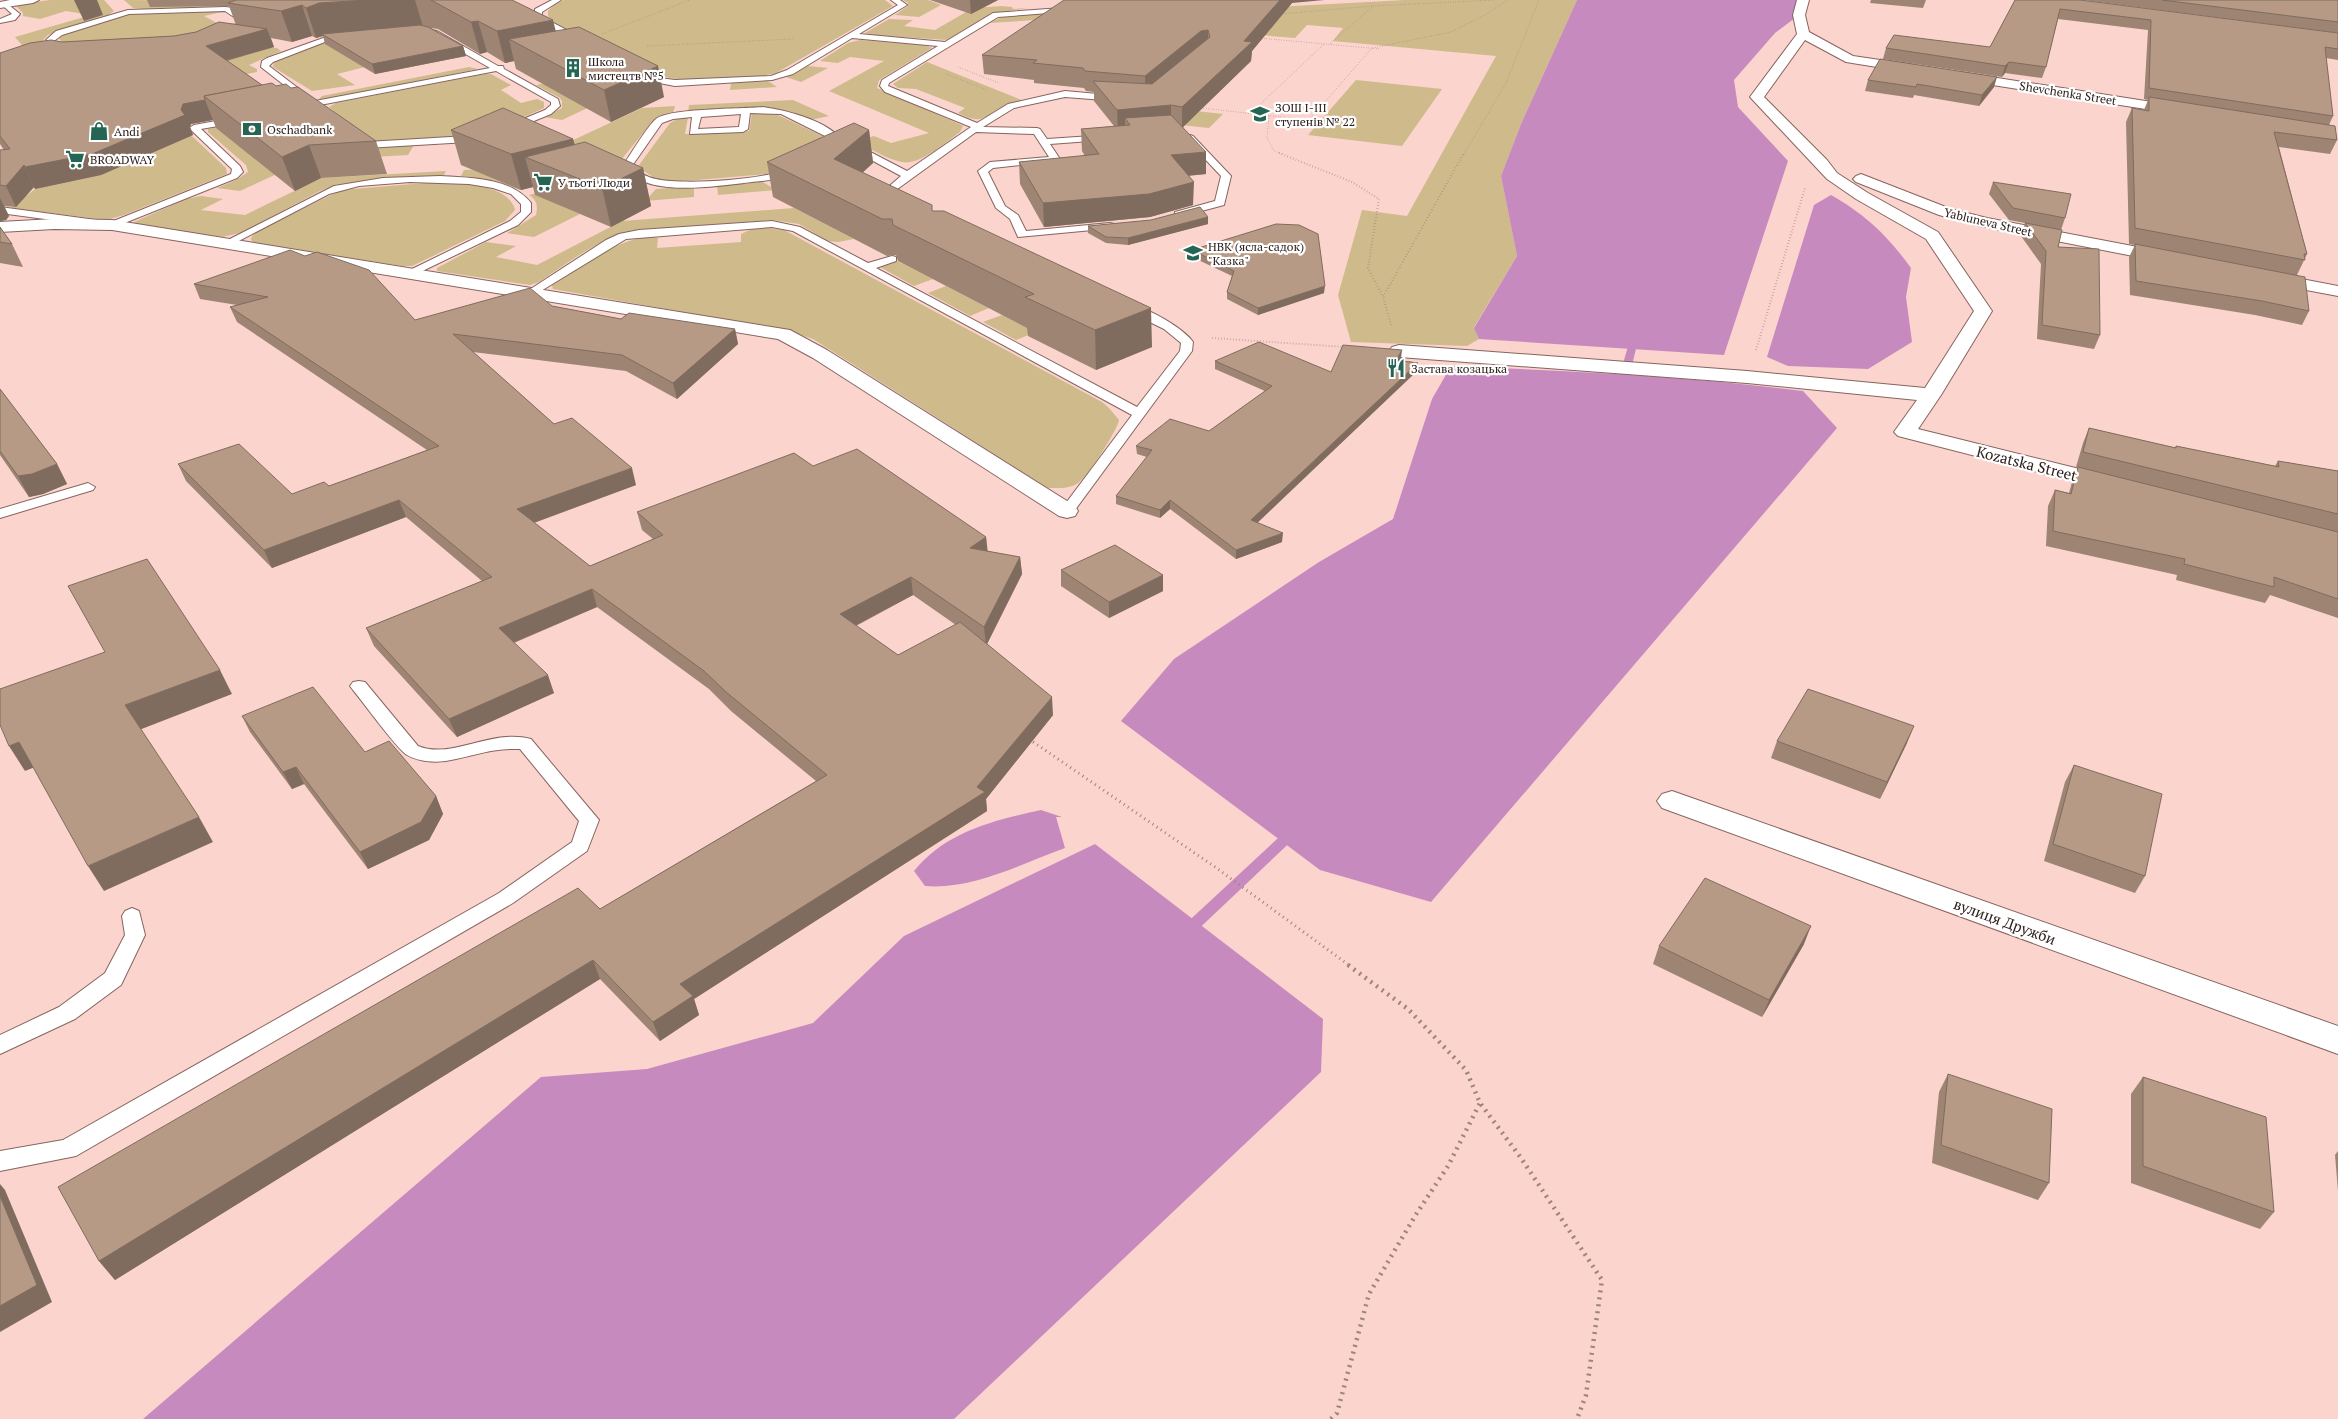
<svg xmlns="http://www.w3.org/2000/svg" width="2338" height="1419" font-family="'PT Serif',serif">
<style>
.green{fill:#cfba8c}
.water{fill:#c78abf}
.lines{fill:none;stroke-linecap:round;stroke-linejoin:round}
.stream{fill:#c78abf;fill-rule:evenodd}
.service-casing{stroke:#86645f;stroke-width:2}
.minor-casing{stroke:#86645f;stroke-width:2}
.tertiary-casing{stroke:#86645f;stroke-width:2}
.path-far3{stroke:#9f837e;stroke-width:1;stroke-dasharray:0.5 2;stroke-linecap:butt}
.path-far2{stroke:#9f837e;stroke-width:2;stroke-dasharray:0.5 2.5;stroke-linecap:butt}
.path-far1{stroke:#9f837e;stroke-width:3;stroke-dasharray:1 4;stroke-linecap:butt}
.path{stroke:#9f837e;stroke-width:4.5;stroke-dasharray:2 5;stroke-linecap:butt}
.service{fill:#fff;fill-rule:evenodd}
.minor{fill:#fff;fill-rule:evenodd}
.tertiary{fill:#fff;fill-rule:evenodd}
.wall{fill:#9d8473;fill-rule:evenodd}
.shaded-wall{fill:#806c5e}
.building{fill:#b79a86;stroke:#806c5e}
.labels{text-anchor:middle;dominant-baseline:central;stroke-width:4.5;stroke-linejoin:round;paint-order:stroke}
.far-poi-label{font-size:12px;fill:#2e201d;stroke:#fff;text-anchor:start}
.far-street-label{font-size:12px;fill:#2e201d;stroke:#fff}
.street-label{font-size:15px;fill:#2e201d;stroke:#fff}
</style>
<rect width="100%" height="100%" fill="#fbd4cd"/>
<g class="green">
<polygon points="50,0 104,0 114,11 108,15 48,35 43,40 48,48 27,51 15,37 91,15 66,11 40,19 23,16 23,13 15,5"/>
<polygon points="124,0 262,1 233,7 143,9 133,8"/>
<path d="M 564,0 L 885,0 L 893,6 L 776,73 C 748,80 693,83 665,77 L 554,22 L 548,16 L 548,11 L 555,4 Z"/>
<polygon points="903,0 928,0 941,5 919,17 895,15 908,6 908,3"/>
<polygon points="1117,0 1102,16 1405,0 1577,0 1521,124 1501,176 1517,256 1474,327 1479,339 1467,346 1351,342 1338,295 1362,210 1407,216 1496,56 1333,41 1343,28 1307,25 1295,38 1094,21 1099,16 989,23 1007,15 1062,13"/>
<polygon points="1002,6 1012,7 1013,9 1027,8 992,14 947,40 873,35 865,33 889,19 913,20 904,26 935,30 973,8"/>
<polygon points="220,11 222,12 204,16 219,24 237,23 242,27 67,51 59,38 64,34 130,14"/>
<path d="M 860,40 L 924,45 L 932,48 L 879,80 L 877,88 L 959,124 L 963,126 L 960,132 C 946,142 919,166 902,162 C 886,159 870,148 855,141 L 874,136 L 891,143 L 929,133 L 829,91 L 884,61 L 850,57 L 838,63 L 820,61 L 848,43 Z"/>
<polygon points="327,41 365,67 337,74 355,85 312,91 273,67 274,62"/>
<polygon points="235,43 277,48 281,51 249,65 257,69 257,72 231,77 190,52"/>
<path d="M 927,62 L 1024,101 C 1017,102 1010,103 1004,106 C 983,116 983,126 958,113 L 965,108 L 916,89 L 898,88 L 893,84 Z"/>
<polygon points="808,66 828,68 801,82 786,77"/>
<polygon points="469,67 478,69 326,99 319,99 322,96"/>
<polygon points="485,74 491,74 511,85 501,90 521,103 537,99 544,102 544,108 483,135 380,142 366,138 329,107 336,103"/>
<polygon points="1356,80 1442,89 1402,146 1308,135"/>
<polygon points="556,81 596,104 562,120 544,117 562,108 562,101 560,98 536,85"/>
<polygon points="768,81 777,87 730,90 731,83"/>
<polygon points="793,100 829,116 810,120 793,112 772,108 688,113 689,105"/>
<polygon points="675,106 673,113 653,121 616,166 520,190 494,180 461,176 464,170 502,168 541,155 642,108"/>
<polygon points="1151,106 1223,114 1209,128 1135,120"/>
<polygon points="295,110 227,135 236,143 281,172 240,191 217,188 236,180 248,172 246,165 208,132 208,129"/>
<polygon points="765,112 778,115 822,136 824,140 777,171 766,174 674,182 656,179 641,169 639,165 670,123 677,119 688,117 685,134 749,131 752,113"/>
<polygon points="178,123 226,168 227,174 124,215 106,220 11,208 35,189 101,175"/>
<polygon points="414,145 408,155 354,158 369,148"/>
<polygon points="446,171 443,177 338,184 320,191 240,233 222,237 135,224 134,222 186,199 201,196 223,199 201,210 245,215 321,178"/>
<path d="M 617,172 L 548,200 L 580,214 L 534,237 L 507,233 L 536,215 C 538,206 537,200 529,195 Z"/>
<polygon points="761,181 776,190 718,195 717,185"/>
<path d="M 437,182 C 458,182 509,184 515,210 L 505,221 L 412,266 L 402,266 L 253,243 L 251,239 L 253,234 L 262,229 L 341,190 Z"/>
<polygon points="694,186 694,197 645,201 656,189"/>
<path d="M 794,208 L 854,239 L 838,242 L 828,241 L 799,224 L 773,220 L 636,230 C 597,239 571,261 539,282 L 530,285 L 437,271 L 437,268 L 486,242 L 516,246 L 496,257 L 537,265 L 622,221 Z"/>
<path d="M 767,228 L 784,230 L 1102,402 L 1109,408 L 1119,420 C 1117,431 1088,476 1078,483 C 1070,489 1057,488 1048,488 L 813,339 L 789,331 L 553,289 L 552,285 C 579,269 626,231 658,238 L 657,248 L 741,242 L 741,234 L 752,229 Z"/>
<polygon points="897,261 933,279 914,286 880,267"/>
<polygon points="946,286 989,308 970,316 928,293"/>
<polygon points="1002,315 1036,332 1016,340 983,322"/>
</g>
<g class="water">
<polygon points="1577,0 1801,0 1799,15 1775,33 1734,80 1738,107 1788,161 1724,355 1479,339 1474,328 1517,256 1501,176 1521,124"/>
<path d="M 1831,195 C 1866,215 1887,235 1911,268 L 1906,297 L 1912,342 L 1868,369 L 1788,366 L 1767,357 L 1814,205 Z"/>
<path d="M 1451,366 C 1569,371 1686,376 1803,391 L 1837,428 L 1431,902 L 1320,870 L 1121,721 L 1174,659 L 1319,562 L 1393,519 L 1432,399 Z"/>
<path d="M 1041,810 L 1062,817 L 1056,817 L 1065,848 C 1021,864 972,890 925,886 L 914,871 C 945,832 994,820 1041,810 Z"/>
<polygon points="1095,844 1323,1019 1321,1072 954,1419 143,1419 541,1077 647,1069 813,1023 904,936"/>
</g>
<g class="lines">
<g class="stream">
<polygon points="1636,329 1640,332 1629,378 1621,380 1619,378 1632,332"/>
<polygon points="1295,825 1300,827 1302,830 1300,833 1190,937 1185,939 1180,937 1178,933 1180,929 1290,827"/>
</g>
<g class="service-casing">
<g id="service">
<polygon points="552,0 561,0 542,12 542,17 584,39 584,43 578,43 535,20 535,9"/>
<path d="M 891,0 L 900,0 L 907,5 L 859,34 L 945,42 L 993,13 L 1062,8 L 1095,0 L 1108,0 L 1062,12 L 998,17 L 889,83 L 888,86 L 977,123 L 1008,104 L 1065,91 L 1120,96 L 1120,100 L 1117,101 L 1065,97 L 1014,108 L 983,127 L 1037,128 L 1040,129 L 1047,139 L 1107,135 L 1107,139 L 1104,140 L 1050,144 L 1060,159 L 1058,161 L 993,168 L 988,172 L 1005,206 L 1018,215 L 1026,231 L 1110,223 L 1114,224 L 1114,228 L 1018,237 L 1010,219 L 996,208 L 978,171 L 990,162 L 1049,157 L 1034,134 L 976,132 L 896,190 L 897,193 L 908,200 L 908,204 C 898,206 888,198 886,189 L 901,176 L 849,148 L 849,144 L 855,144 L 907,171 L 971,127 L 885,92 L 880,86 L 882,80 L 938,46 L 852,38 L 793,74 L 772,80 L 675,86 L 654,82 L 636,71 L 640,69 L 659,78 L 675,80 L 771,76 L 787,70 L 898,5 Z"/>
<polygon points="5,2 20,14 15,20 0,23 0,19 12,14 1,4"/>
<path d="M 225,7 L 234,8 L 256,25 L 202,48 L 181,52 L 70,58 L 56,56 L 46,40 L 56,31 L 128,10 ZM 225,11 L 246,25 L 197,44 L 181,48 L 70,54 L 62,52 L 54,41 L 62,35 L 129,14 Z"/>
<path d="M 423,29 L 437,31 L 498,66 L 503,66 L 504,69 L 558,99 L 560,106 L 551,114 L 485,141 L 366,148 L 357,145 L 312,107 L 305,107 L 304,105 L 307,103 L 261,67 L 262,61 L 267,58 L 329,36 ZM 423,33 L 432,35 L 490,68 L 315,101 L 269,66 L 273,62 L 330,40 ZM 496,71 L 551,102 L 551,105 L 545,110 L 484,135 L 367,142 L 320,105 Z"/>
<path d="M 763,107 C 785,110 824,120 839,137 L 834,144 C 821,153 801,171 786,176 C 773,181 758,181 744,183 C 709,187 647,197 622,167 C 629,157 648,125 656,119 C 669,108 742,109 763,107 ZM 750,113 L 781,114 L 829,138 C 823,146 788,169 779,172 C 752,180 683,185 656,179 C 646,177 639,173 632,166 L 662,123 L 673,119 L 692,117 L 690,134 L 743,132 L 748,129 ZM 741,114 L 739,127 L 698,129 L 701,117 Z"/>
<polygon points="238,117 242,120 241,122 201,129 240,166 243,172 237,178 112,228 0,213 0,207 111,222 231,174 232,169 189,128 194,125"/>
<polygon points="1190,135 1193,136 1231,176 1224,205 1179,217 1175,216 1175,212 1215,201 1221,176 1187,140 1185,138"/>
<path d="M 440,176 C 471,178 510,177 531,203 L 531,212 L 518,225 L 412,276 L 408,275 L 408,271 L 510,221 L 521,212 L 521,204 L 511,194 L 493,188 L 469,184 L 410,182 L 359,186 L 329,194 L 231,245 L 223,245 L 222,243 L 334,186 L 383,178 Z"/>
<path d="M 772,221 L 800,227 L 868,263 L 892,256 L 896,257 L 896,261 L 876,268 L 1137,407 L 1180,351 L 1181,343 L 1164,329 L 1127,311 L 1125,309 L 1127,307 C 1143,303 1184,329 1193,342 L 1192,351 L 1072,514 L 1067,515 L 1060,511 L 1132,415 L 793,231 L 772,227 L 626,239 L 536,294 L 532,295 L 526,292 L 606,240 L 619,234 L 639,230 Z"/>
<polygon points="88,483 95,487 93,490 0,518 0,509"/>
<path d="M 359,681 L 365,682 L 418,746 C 452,760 492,728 531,739 L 599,820 L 587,851 L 513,903 L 76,1156 L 0,1171 L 0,1151 L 63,1140 L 499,893 L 572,842 L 579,821 L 520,749 C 495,748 479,754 456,759 C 440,763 421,763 407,755 C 396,748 364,703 353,690 L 350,686 L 353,682 Z"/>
<polygon points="132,908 139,911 145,935 121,985 75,1019 0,1054 0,1035 59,1007 105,973 125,935 122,916 125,911"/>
</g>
</g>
<g class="minor-casing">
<g id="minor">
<polygon points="1797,0 1809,0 1805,15 1809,32 1853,56 1914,65 1920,69 1914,73 1846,62 1805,40 1764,97 1827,160 1837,173 1868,193 1938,232 1992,311 1941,395 1918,429 2120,479 2123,484 2120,489 2112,491 1898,436 1894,432 1917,400 1747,383 1399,357 1392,355 1389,351 1392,347 1399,345 1747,371 1925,388 1974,311 1926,239 1856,199 1827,179 1750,97 1797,34 1793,15"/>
<polygon points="1959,72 2184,107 2191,111 2184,115 1954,79 1952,76"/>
<polygon points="1861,174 1951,209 1987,218 2169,253 2175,254 2178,258 2175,262 2169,263 1980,226 1939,215 1856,182 1853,179 1856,176"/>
<polygon points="54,219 112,220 790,330 827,350 1075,506 1078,511 1075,516 1067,518 1059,516 813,358 778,339 112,230 54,229 0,232 0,222"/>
<polygon points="2270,273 2338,286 2338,296 2264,282 2261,278 2264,274"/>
<polygon points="1672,791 2338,1026 2338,1054 1662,808 1657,801 1662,794"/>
</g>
</g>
<g class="tertiary-casing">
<polygon id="tertiary" points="10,0 39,0 33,3 0,8 0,2"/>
</g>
<g class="path-far3">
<polyline points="1279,14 1373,6"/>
<polyline points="602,34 690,0"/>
<polyline points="1259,38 1380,49"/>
<polyline points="1330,44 1373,6 1495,0"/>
<polyline points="647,46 793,39"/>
<polyline points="958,67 999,83"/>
<polyline points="946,74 987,90"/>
<polyline points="1201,108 1309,120 1372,48 1451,32 1485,15 1508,0"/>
<polyline points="1251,113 1324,44"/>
<polyline points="1269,116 1267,138 1274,151 1283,154"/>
<polyline points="1464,154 1506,83 1539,0"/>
</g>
<g class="path-far2">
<polyline points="1279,153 1352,182 1379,199 1368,268 1383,297"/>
<polyline points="1391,325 1383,297 1464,153"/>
<polyline points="1212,338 1345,347"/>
<polyline points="1756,350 1805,188"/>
</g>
<polyline class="path-far1" points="1029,739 1215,867 1350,966"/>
<g class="path">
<polyline points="1348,965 1408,1009 1466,1070 1480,1103 1521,1158 1602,1280 1586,1395 1577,1419"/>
<polyline points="1331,1419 1337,1413 1369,1294 1415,1216 1448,1166 1480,1103"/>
</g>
<use href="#service" class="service"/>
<use href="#minor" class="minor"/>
<use href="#tertiary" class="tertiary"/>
</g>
<g class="wall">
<polygon points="147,0 512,0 556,31 664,97 611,122 516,69 514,61 505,63 487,52 480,54 438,29 431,28 463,46 466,56 375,74 325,44 323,36 316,38 312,36 292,42 271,38 274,47 227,61 262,85 276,86 376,141 387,174 321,178 295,191 216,128 213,120 191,124 190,127 193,135 101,175 35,189 34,187 16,207 4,206 9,216 6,220 0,221 0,150 4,150 0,144 0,53 62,42 174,36 236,25 229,6 150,7"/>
<polygon points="930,0 998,0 971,14"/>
<polygon points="1871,0 1926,0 1923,8 1870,3"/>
<polygon points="2015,0 2338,33 2338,60 2326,58 2333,116 2329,125 2337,140 2330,154 2279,147 2307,254 2297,275 2309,311 2302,325 2255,315 2130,295 2129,257 2135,245 2129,244 2126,122 2132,108 2144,110 2148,100 2144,99 2148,30 2058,19 2046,67 2042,78 2005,73 2002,77 1883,59 1886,48 1990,47"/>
<polygon points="2083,0 2338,0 2338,33"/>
<polygon points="1292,3 1252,51 1251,61 1183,127 1206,174 1188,176 1193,205 1150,217 1044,227 1020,184 1019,162 1085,156 1082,151 1081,129 1114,126 1094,101 1094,92 1086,91 1084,88 1034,83 1034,80 984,74 982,55"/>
<polygon points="1868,80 1994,87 1979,106 1914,95 1913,98 1865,91"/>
<polygon points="451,130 573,139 575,145 643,168 651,206 611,227 535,195 533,187 521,190 461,165"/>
<polygon points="869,130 873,163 862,173 932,211 1152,347 1096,370 1028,336 1027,328 898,261 896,255 887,256 773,197 767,162"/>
<polygon points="1993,182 2065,218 2061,230 2058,247 2100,335 2094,349 2037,339 2041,264 2021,236 2025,223 2009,220 1989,194"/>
<polygon points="1208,217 1208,224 1128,245 1106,243 1088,233 1088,226"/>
<polygon points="0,227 12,244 23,267 0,263"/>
<polygon points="1192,250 1324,293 1258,315 1227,299 1227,292 1232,276 1192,257"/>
<path d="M 194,284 L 415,320 L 552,306 L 621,319 L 735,329 L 738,344 L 677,399 L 626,371 L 473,352 L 554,424 L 636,485 L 534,523 L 590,566 L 653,539 L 642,530 L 637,512 L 813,466 L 986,537 L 987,551 L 1020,557 L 1022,574 L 987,644 L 1053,715 L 986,799 L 987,811 L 694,999 L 699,1015 L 660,1041 L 600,979 L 115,1280 L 99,1261 L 600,909 L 816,781 L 731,711 L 709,689 L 597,607 L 514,643 L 554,693 L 457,737 L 374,646 L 366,628 L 482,581 L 406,517 L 272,568 L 186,481 L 178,464 L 292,494 L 329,486 L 427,450 L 237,322 L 230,307 L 237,305 L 200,299 ZM 913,595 L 956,625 L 898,655 L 856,626 Z"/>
<polygon points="1401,358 1400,360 1418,363 1417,371 1257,522 1282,542 1236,559 1170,509 1160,518 1116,504 1116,496 1147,457 1137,454 1136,446 1209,431 1265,391 1215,369 1215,361 1331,372"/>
<polygon points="0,389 57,464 67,484 43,494 29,497 0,455"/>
<polygon points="2089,428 2175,448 2176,446 2275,466 2278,461 2338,471 2338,618 2270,595 2265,603 2176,580 2177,575 2046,546 2048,506 2055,490 2069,493 2072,482 2078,467 2076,467 2083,443"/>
<polygon points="1061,570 1163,575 1163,591 1109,618 1061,586"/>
<polygon points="242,716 365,752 436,796 443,814 429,840 368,869 304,784 292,789 250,732"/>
<polygon points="1777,741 1907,743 1880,799 1771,758"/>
<polygon points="2074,765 2145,876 2135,893 2044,861 2065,782"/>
<polygon points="1804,944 1762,1017 1653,964 1659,946"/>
<polygon points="1948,1074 2049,1183 2038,1200 1932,1163 1939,1092"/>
<polygon points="2143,1077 2274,1212 2260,1229 2131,1183 2131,1094"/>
<polygon points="2338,1151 2338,1191 2335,1155"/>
</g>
<g class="shaded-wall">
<polygon points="74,0 97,0 103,15 84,21"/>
<polygon points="368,0 415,0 423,27 322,34 323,36 316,38 306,8 320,3"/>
<polygon points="970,0 998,0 971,14"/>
<polygon points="1280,0 1324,0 1292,3 1252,51 1251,61 1182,128 1182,107 1244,41"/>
<polygon points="302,5 312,36 292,42 281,11"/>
<polygon points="553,20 561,52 509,39 514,61 505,63 497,31"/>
<polygon points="478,21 487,52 480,54 471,22"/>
<polygon points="267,29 274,47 213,64 206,46"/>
<polygon points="1208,30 1208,49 1145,96 1145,76 1201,31"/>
<polygon points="463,46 466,56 375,74 372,64"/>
<polygon points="2009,62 2005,73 2002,77 2005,66"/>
<polygon points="658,66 664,97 611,122 604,90"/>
<polygon points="1997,77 1994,87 1979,106 1982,95"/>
<polygon points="205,100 213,120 191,124 190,127 193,135 101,175 35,189 25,167 181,110 183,104"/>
<polygon points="1171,105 1171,126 1125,118 1125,130 1118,131 1117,110"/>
<polygon points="869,130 873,163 839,194 834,159"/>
<polygon points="573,139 582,174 525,157 533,187 521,190 511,154"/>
<polygon points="309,145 321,178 295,191 282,157"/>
<polygon points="1206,152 1206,174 1171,177 1171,155"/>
<polygon points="24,165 34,187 16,207 6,186"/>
<polygon points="643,168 651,206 611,227 602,188"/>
<polygon points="1194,182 1193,205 1150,217 1044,227 1043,203"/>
<polygon points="0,198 9,216 6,220 0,221"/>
<polygon points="1208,217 1208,224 1128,245 1128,238"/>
<polygon points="1325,286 1324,293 1258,315 1258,308"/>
<polygon points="1151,308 1152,347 1096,370 1095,330"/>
<polygon points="735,329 738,344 677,399 673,383"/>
<polygon points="1402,350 1401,358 1395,367 1396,360"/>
<polygon points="1418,363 1417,371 1251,529 1251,520"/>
<polygon points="57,464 67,484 43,494 29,497 18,476"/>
<polygon points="632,468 636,485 522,527 517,509"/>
<polygon points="399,500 406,517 272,568 264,550"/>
<polygon points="1170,500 1170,509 1160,518 1160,510"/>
<polygon points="1283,533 1282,542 1236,559 1236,550"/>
<polygon points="986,537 988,554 970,548"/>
<polygon points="1020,557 1022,574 986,646 984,627"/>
<polygon points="1163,575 1163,591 1109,618 1109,602"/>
<polygon points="911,577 913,595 843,632 840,614"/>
<polygon points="592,589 597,607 505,646 499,628"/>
<polygon points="220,670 232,694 139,730 125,705"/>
<polygon points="548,675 554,693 457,737 449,719"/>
<polygon points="1052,697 1053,715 986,799 987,811 694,999 699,1015 660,1041 653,1022 680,984 977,787"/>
<polygon points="1914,726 1907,743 1880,799 1887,782"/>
<polygon points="19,742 35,767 25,771 9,746"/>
<polygon points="296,767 304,784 292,789 283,772"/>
<polygon points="436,796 443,814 429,840 368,869 360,852"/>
<polygon points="199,817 213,842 104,891 88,866"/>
<polygon points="1811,926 1804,944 1762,1017 1769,1000"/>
<polygon points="593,960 600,979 115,1280 99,1261"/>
<polygon points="0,1184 5,1190 52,1302 0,1332"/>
</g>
<g class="building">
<polygon points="236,0 368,0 319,3 306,8 302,5 281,11 228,3"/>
<polygon points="431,0 512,0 553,20 497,31 478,21 471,22"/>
<polygon points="1064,0 1280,0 1244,41 1252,42 1182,107 1171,105 1117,110 1093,81 1152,84 1210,37 1208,30 1201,31 1145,76 1085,71 1083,68 1033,63 1037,60 982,55"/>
<polygon points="2015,0 2080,0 2338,33 2338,49 2325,47 2333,116 2149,88 2151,20 2060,9 2046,67 2009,62 2005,66 1886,48 1894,35 1990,47"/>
<polygon points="2162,0 2338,0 2338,22"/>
<polygon points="219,22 267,29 206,46 262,85 204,96 205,100 183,104 181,110 185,115 92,154 25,167 24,165 6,186 0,185 0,150 10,149 0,136 0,53 30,43 51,40 62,42 174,36 196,32"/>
<polygon points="420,25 428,27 463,46 372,64 322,34"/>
<polygon points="579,27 658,66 604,90 509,39"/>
<polygon points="1880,59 1997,77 1982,95 1917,84 1916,87 1868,80"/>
<polygon points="272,83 276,86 286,84 291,88 298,87 376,141 309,145 282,157 204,96"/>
<polygon points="2149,97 2335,126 2337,140 2274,132 2307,254 2304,254 2305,260 2135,228 2132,108 2149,111"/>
<polygon points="503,108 573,139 511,154 451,130"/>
<polygon points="1171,115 1206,152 1171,155 1194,182 1149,194 1043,203 1019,162 1099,154 1081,129 1130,125 1125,118"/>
<polygon points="854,123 869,130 834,159 932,205 932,211 944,211 1151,308 1095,330 1025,297 1034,294 893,225 892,219 882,219 767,162"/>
<polygon points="585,142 643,168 602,188 525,157"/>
<polygon points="1993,182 2071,194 2065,218 2013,208"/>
<polygon points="1200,207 1208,217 1128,238 1106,237 1088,226 1151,220"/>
<polygon points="2025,223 2062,230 2058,247 2099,249 2100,335 2042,325 2046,251"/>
<polygon points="1276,224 1299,225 1318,234 1325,286 1258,308 1227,292 1234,271 1192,250"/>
<polygon points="0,227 12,244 0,242"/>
<polygon points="2135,244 2305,277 2309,311 2262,301 2136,281"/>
<polygon points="290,250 305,256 317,252 369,270 415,320 530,288 552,306 621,319 629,313 735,329 673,383 622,355 453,334 554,424 572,418 632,468 517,509 590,566 663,535 637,512 794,453 813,466 857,449 986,537 970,548 1020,557 984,627 911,577 840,614 898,655 960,622 1052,697 977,787 985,792 680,984 693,996 653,1022 593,960 99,1261 58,1187 578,888 600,909 827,775 726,692 704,671 592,589 499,628 548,675 449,719 366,628 492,577 399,500 264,550 178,464 239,444 292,494 324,482 329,486 439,446 230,307 268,297 194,284"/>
<polygon points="1259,342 1331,372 1343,345 1402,350 1396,360 1418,363 1251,520 1283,533 1236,550 1170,500 1160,510 1116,496 1152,450 1136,446 1170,419 1209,431 1272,386 1215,361"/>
<polygon points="0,389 57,464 32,474 18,476 0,451"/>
<polygon points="2089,428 2176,448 2176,446 2279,467 2278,461 2338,471 2338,514 2083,452"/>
<polygon points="2078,467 2338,532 2338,599 2274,577 2274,587 2184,564 2185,559 2053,531 2055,490 2071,494"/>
<polygon points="1115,545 1163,575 1109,602 1061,570"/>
<polygon points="147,559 220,670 125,705 199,817 88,866 19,742 9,746 0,725 0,689 105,652 68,586"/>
<polygon points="313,687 365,752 389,741 436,796 421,822 360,852 296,767 283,772 242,716"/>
<polygon points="1808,689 1914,726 1887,782 1777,741"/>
<polygon points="2074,765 2162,794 2145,876 2053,844"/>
<polygon points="1705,878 1811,926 1769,1000 1659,946"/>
<polygon points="1948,1074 2052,1109 2049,1183 1941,1145"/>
<polygon points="2143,1077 2266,1117 2274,1212 2143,1166"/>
<polygon points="0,1196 37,1285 0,1306"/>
</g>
<defs>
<g id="building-bare" transform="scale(1.5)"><path d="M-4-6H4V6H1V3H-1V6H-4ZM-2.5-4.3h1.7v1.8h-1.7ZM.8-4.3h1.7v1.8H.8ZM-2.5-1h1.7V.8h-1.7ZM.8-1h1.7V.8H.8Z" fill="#246554" stroke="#fff" stroke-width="2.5" paint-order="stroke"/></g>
<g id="school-bare" transform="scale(1.5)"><path d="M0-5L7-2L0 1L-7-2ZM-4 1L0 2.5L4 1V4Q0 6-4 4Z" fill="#246554" stroke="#fff" stroke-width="2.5" paint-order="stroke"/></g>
<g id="bank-bare" transform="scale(1.5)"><path d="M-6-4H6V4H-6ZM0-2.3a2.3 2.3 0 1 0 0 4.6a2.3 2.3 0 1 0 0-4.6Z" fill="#246554" stroke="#fff" stroke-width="2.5" paint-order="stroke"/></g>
<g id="shop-bare" transform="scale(1.5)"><path d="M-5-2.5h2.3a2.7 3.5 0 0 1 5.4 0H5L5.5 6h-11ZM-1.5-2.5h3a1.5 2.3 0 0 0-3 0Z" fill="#246554" stroke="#fff" stroke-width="2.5" paint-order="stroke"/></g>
<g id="supermarket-bare" transform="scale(1.5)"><path d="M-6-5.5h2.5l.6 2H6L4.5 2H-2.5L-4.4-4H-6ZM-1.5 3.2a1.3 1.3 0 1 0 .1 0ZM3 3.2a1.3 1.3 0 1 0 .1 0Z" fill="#246554" stroke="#fff" stroke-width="2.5" paint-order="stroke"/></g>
<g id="restaurant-bare" transform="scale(1.5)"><path d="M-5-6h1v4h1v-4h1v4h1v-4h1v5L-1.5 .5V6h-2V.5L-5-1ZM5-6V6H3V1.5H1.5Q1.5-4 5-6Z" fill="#246554" stroke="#fff" stroke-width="2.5" paint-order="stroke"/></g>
</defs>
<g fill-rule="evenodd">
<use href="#building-bare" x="573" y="68"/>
<use href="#school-bare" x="1260" y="114"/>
<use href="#bank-bare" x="252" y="129"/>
<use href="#shop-bare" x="99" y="131"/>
<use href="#supermarket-bare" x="75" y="159"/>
<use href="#supermarket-bare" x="543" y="182"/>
<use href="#school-bare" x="1193" y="253"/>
<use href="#restaurant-bare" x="1396" y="368"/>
</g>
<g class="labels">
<g class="far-poi-label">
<text x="588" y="61">Школа<tspan x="588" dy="14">мистецтв №5</tspan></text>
<text x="1275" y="107">ЗОШ І-ІІІ<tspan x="1275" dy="14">ступенів № 22</tspan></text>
<text x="267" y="129">Oschadbank</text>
<text x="114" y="131">Andi</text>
<text x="90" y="159">BROADWAY</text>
<text x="558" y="182">У тьоті Люди</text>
<text x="1208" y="246">НВК (ясла-садок)<tspan x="1208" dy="14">"Казка"</tspan></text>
<text x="1411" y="368">Застава козацька</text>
</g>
<g class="far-street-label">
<text transform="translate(2068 93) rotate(9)">Shevchenka Street</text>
<text transform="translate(1988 222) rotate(13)">Yabluneva Street</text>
</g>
<g class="street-label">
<text transform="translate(2027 463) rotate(14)">Kozatska Street</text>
<text transform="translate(2005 921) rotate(20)">вулиця Дружби</text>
</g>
</g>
</svg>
